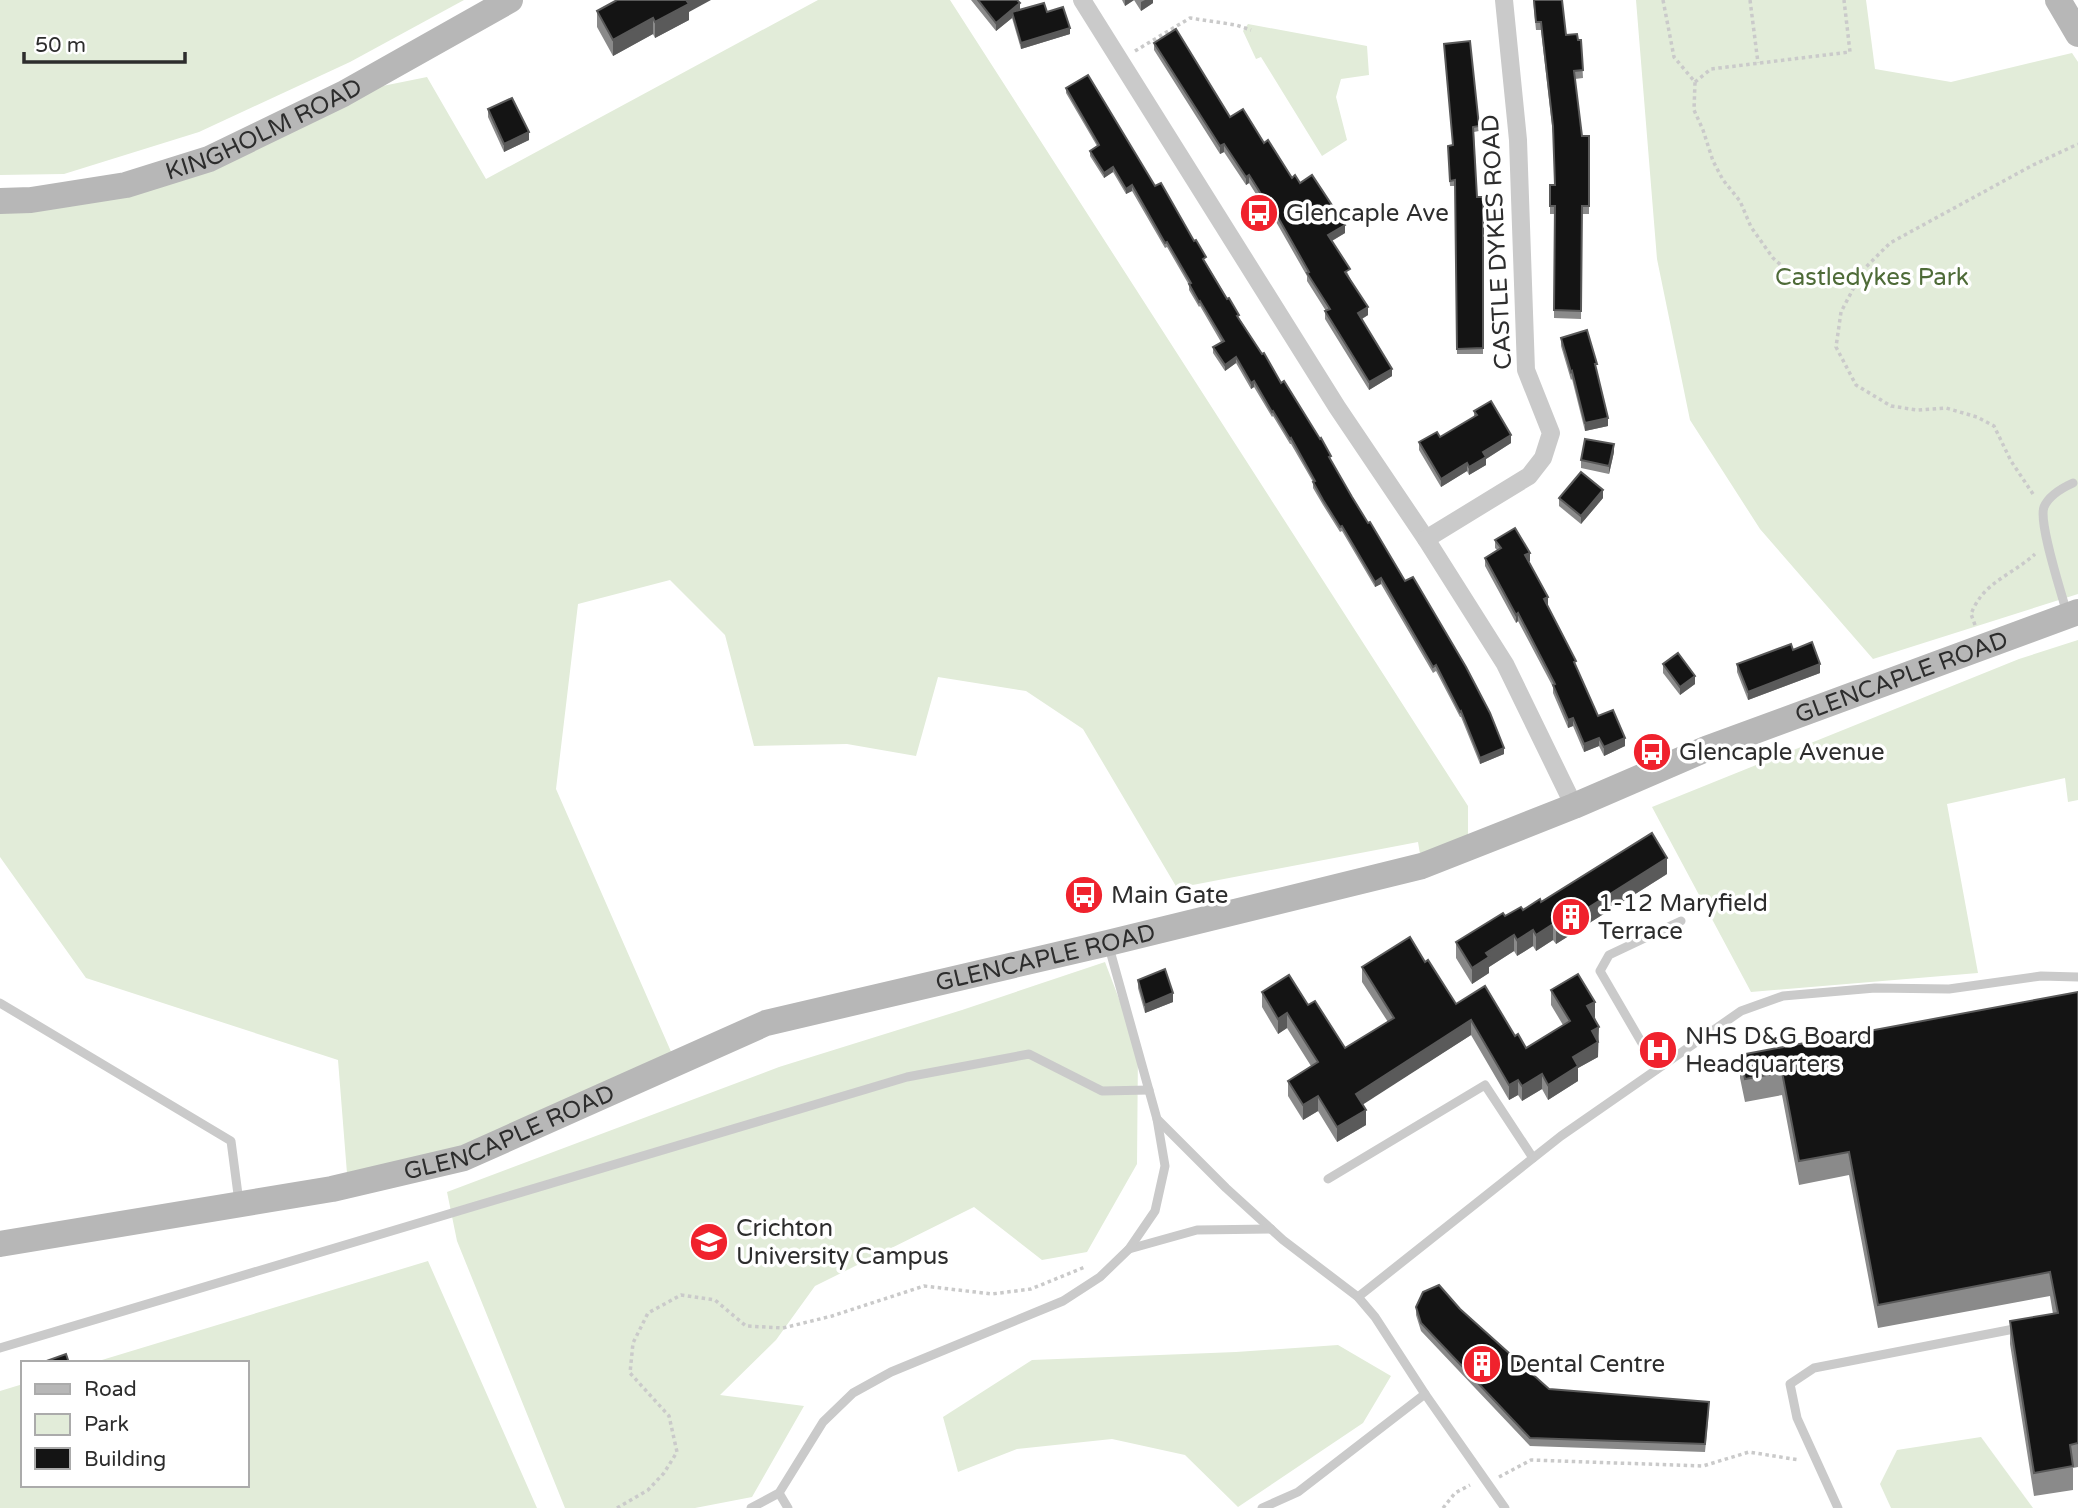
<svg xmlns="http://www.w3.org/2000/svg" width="2078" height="1508" font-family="'Varela Round',sans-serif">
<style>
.green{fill:#e2ecd9}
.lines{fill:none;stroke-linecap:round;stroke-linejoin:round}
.path{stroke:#cacaca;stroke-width:3.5;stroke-dasharray:3.5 3.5;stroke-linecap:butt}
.lane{stroke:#cacaca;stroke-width:9}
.street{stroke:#cacaca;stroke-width:18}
.secondary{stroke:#b7b7b7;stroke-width:26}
.wall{fill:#8a8a8a}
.shaded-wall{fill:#5a5a5a}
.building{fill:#141414;stroke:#5a5a5a;stroke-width:2}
.labels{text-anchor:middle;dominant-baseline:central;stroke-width:7;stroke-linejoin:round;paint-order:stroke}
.street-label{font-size:24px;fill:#2d2d2d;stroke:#fff}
.poi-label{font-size:24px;fill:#2d2d2d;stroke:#fff;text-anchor:start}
.park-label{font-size:24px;fill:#4e6b38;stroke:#fff}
</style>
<rect width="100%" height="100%" fill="#fff"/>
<g class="green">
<polygon points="0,0 464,0 350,62 199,132 64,174 0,175"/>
<polygon points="818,0 950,0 1468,806 1468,847 1422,866 1418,842 1177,888 1083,729 1026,691 938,677 916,756 847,744 754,746 725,635 670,580 578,604 556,789 676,1063 464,1158 348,1186 338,1060 86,978 0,857 0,201 126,185 343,94 427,77 486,179"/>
<polygon points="1636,0 1866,0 1875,69 1951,82 2072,53 2078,62 2078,594 1873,659 1760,529 1690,420 1657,259"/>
<polygon points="1248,24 1367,46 1369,75 1341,79 1336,97 1347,140 1322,156 1261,57 1256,59 1243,31"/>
<polygon points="2078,640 2078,800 2068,802 2065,778 1947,804 1978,973 1751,992 1652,807 2019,659"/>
<polygon points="1105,962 1138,1049 1137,1164 1087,1252 1042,1260 974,1207 815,1286 776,1340 720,1395 804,1406 752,1497 695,1508 565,1508 457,1241 447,1192 779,1067 962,1010"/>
<polygon points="428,1261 537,1508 0,1508 0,1391 23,1384 23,1485 247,1485 247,1363 92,1363"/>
<polygon points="1338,1345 1391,1376 1363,1423 1238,1507 1185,1455 1112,1439 1017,1449 958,1472 943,1417 1032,1360 1236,1352"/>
<polygon points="1981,1437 2033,1508 1891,1508 1880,1484 1897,1450"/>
</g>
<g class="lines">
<g class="path">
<polyline points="1663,0 1674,57 1695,82 1694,110 1703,130 1713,161 1723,180 1740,201 1751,227 1773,258 1792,275 1857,282"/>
<polyline points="1750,0 1758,63"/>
<polyline points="1135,51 1190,18 1236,25 1251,30"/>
<polyline points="1695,82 1711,69 1850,52 1844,0"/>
<polyline points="2033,494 2011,461 1994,426 1977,417 1946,408 1917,410 1891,406 1856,385 1836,347 1841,312 1863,270 1890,243 2033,165 2078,144"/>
<path d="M 1975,625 L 1971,614 C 1973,609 1976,603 1979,599 C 1992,580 2018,570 2035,554"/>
<polyline points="1499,1477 1531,1460 1703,1466 1749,1452 1799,1460"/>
<polyline points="617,1508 648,1490 664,1473 677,1452 669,1416 630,1373 633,1343 648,1313 681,1295 715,1300 746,1326 783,1328 832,1316 924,1286 992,1294 1031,1289 1085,1267"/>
<polyline points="1443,1508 1455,1493 1470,1485"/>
</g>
<g class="lane">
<path d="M 2067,614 C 2062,594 2038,523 2044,507 C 2049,495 2062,488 2073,483"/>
<polyline points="0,1003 231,1141 239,1202"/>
<polyline points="1657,1069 1600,971 1609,955 1681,921"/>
<polyline points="1157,1119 1226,1188 1283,1240 1358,1297 1375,1317 1425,1394 1505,1508"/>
<polyline points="1328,1179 1485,1085 1533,1158"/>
<polyline points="1129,1249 1197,1230 1271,1229"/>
<polyline points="1358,1297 1561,1136 1741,1011 1783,996 1875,988 1949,989 2041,976 2078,977"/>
<polyline points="0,1348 907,1077 1029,1054 1102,1091 1149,1090"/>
<polyline points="779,1493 788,1508"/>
<polyline points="751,1508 779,1493 823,1422 853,1393 891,1372 1063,1301 1100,1277 1129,1249 1155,1211 1165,1166 1157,1119 1109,947"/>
<polyline points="1262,1508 1298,1492 1425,1394"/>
<polyline points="1838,1508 1797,1418 1790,1384 1814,1368 2019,1328"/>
</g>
<g class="street">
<polyline points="1082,0 1337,407 1426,539 1505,664 1574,806"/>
<polyline points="1426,539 1529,476 1543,458 1551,433 1526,370 1518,140 1504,0"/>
</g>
<g class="secondary">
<polyline points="2058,0 2078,34"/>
<path id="s1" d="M 0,201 L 31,200 L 126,185 L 209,159 L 343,94 L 510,0"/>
<path id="s2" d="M 0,1244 L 332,1189 L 464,1158 L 766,1023 L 1108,943 L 1422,866 L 1574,806 L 1706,749 L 2078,612"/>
</g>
</g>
<g class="wall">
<polygon points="971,0 1017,0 1020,10 1047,12 1070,34 1021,49 1012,18 996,31"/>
<polygon points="1122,0 1153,0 1153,3 1141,11 1134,0 1125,6"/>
<polygon points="1533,0 1562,0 1566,35 1578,40 1581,40 1583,78 1575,79 1582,136 1589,136 1589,214 1582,214 1581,319 1554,318 1554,214 1550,214 1550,185 1555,185 1553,134 1541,30 1536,30"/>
<polygon points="597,11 689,12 689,20 655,38 653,34 613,56 597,27"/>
<polygon points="1154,43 1230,117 1264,143 1292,178 1300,183 1345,233 1332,241 1368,315 1362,319 1392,376 1369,390 1325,319 1325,311 1326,311 1307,281 1307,276 1275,220 1273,221 1249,183 1246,185 1224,152 1220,154 1154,50"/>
<polygon points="1444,49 1479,126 1479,131 1474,132 1477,197 1483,197 1483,354 1457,354 1455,186 1450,186 1448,146 1453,145"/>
<polygon points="1066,88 1155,186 1206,263 1239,318 1331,461 1504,754 1480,764 1461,717 1460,717 1436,671 1433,673 1381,584 1375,587 1342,531 1340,532 1323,505 1313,488 1313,482 1291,444 1290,444 1273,416 1272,417 1254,387 1251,389 1236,363 1225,371 1213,353 1213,347 1221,342 1200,306 1199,307 1189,290 1189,285 1167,247 1165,248 1132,191 1126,194 1113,172 1104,178 1090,156 1090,151 1097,146 1066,93"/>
<polygon points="488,109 529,140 504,152 488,117"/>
<polygon points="1561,338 1597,372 1608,426 1585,431 1572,379 1571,380 1561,346"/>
<polygon points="1474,411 1511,443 1486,459 1486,465 1469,475 1467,471 1441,487 1419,450 1419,442 1440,437 1474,417"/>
<polygon points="1614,452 1609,474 1581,468 1581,460"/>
<polygon points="1559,498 1603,498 1581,524 1559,506"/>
<polygon points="1495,540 1530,561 1529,561 1548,605 1547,606 1598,716 1625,746 1604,756 1599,746 1584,752 1573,726 1568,728 1553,693 1553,687 1518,621 1516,623 1485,566 1485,558 1497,550 1495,548"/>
<polygon points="1793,650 1820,673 1748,700 1737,672 1737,664"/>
<polygon points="1663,664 1695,684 1680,695 1663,673"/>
<polygon points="1667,874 1556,944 1553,940 1536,951 1533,946 1517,956 1514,951 1489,967 1489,973 1472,984 1456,958 1456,942 1505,916 1541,902"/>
<polygon points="1425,962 1456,1004 1515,1036 1526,1048 1563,1025 1551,1005 1551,990 1595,1017 1599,1042 1598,1042 1598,1057 1578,1068 1578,1081 1548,1100 1542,1089 1522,1101 1518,1095 1509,1100 1471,1035 1362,1104 1366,1125 1337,1142 1318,1111 1303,1120 1288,1096 1288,1081 1311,1066 1287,1028 1278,1034 1262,1007 1262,992 1308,1005 1345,1048 1388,1022 1362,982 1362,967"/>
<polygon points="1138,980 1173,1002 1145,1013 1138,988"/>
<polygon points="2078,992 2078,1467 2073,1468 2073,1490 2034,1496 2010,1344 2010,1321 2053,1314 2050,1296 1878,1328 1849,1175 1799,1185 1782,1095 1745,1102 1740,1078 1740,1055"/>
<polygon points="1416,1307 1460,1309 1549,1389 1709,1410 1705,1452 1530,1446 1421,1331 1416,1315"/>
</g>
<g class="shaded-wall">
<polygon points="685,0 711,0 689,12 689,20 655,38 655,22"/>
<polygon points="1125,0 1134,0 1125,6"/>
<polygon points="1145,0 1153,0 1153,3 1141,11 1141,2"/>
<polygon points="1020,3 1020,11 1012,12 1012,18 996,31 996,23"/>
<polygon points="653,18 653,34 613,56 613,40"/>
<polygon points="1070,28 1070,34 1021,49 1021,43"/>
<polygon points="529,132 529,140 504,152 504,144"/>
<polygon points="1224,144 1224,152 1220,154 1220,146"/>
<polygon points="1113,167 1113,172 1104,178 1104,173"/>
<polygon points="1249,175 1249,183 1246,185 1246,177"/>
<polygon points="1132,185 1132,191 1126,194 1126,189"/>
<polygon points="1345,225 1345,233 1328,243 1328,235"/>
<polygon points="1368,307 1368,315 1358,321 1358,313"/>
<polygon points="1236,357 1236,363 1225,371 1225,365"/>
<polygon points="1392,369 1392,376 1369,390 1369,382"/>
<polygon points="1254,381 1254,387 1251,389 1251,383"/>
<polygon points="1608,418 1608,426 1585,431 1585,423"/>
<polygon points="1511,435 1511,443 1486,459 1486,465 1469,475 1469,467 1483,452"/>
<polygon points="1614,444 1614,452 1609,474 1609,466"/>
<polygon points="1467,463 1467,471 1441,487 1441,479"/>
<polygon points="1603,490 1603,498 1581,524 1581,516"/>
<polygon points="1530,553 1530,561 1525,564 1525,555"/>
<polygon points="1381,578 1381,584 1375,587 1375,582"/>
<polygon points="1548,597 1548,605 1544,607 1544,599"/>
<polygon points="1518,613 1518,621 1516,623 1516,615"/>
<polygon points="1820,664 1820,673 1748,700 1748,692"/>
<polygon points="1695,676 1695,684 1680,695 1680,687"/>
<polygon points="1573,718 1573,726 1568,728 1568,720"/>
<polygon points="1599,738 1599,746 1584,752 1584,744"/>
<polygon points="1625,738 1625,746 1604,756 1604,747"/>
<polygon points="1504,748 1504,754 1480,764 1480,758"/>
<polygon points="1667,858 1667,874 1556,944 1556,928"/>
<polygon points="1553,924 1553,940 1536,951 1536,935"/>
<polygon points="1533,930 1533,946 1517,956 1517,940"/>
<polygon points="1514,935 1514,951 1489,967 1489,973 1472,984 1472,968 1486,953"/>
<polygon points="1173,993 1173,1002 1145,1013 1145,1005"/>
<polygon points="1595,1002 1595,1017 1587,1021 1587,1006"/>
<polygon points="1287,1013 1287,1028 1278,1034 1278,1019"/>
<polygon points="1471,1020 1471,1035 1356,1109 1356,1094"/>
<polygon points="1599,1027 1598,1057 1578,1068 1578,1081 1548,1100 1548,1085 1573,1057 1592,1031"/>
<polygon points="1542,1074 1542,1089 1522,1101 1522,1086"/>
<polygon points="1518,1080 1518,1095 1509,1100 1509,1085"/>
<polygon points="1318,1096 1318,1111 1303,1120 1303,1105"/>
<polygon points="1366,1110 1366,1125 1337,1142 1337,1127"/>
</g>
<g class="building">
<polygon points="617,0 686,0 689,4 655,22 653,18 613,40 597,11"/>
<polygon points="978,0 1017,0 1020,3 996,23"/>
<polygon points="1534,0 1562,0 1566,35 1577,34 1578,40 1581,40 1583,70 1574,71 1582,136 1589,136 1589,206 1582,206 1581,311 1554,310 1555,206 1550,206 1550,185 1555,185 1553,126 1541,22 1536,22"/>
<polygon points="1044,3 1047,12 1063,7 1070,28 1021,43 1012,12"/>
<polygon points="1176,29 1230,117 1243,109 1264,143 1268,140 1292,178 1295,175 1300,183 1312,175 1345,225 1328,235 1350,269 1345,272 1368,307 1358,313 1392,369 1369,382 1325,311 1330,309 1307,273 1309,272 1275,212 1273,213 1249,175 1246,177 1224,144 1220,146 1154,43"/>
<polygon points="1470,41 1479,126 1473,127 1477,197 1483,197 1483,348 1457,349 1455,180 1450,181 1448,146 1453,145 1444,44"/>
<polygon points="1088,75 1155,186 1161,183 1194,241 1196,240 1206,257 1203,259 1227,299 1229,298 1239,315 1237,316 1262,354 1264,353 1281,383 1284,381 1320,439 1321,438 1331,456 1329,457 1352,497 1368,523 1370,522 1405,581 1413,577 1466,667 1490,713 1504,748 1480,758 1461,711 1460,712 1436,665 1433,667 1381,578 1375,582 1342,526 1340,527 1323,500 1313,482 1315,481 1291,438 1290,439 1273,411 1272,412 1254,381 1251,383 1236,357 1225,365 1213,347 1224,341 1200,301 1199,302 1189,284 1191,283 1167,242 1165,243 1132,185 1126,189 1113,167 1104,173 1090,151 1099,145 1066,88"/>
<polygon points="512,98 529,132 504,144 488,109"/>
<polygon points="1587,330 1597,364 1595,364 1608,418 1585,423 1572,371 1571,372 1561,338"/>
<polygon points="1491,401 1511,435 1483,452 1486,457 1469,467 1467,463 1441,479 1419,442 1437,432 1440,437 1477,415 1474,411"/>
<polygon points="1585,439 1614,444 1609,466 1581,460"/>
<polygon points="1581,472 1603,490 1581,516 1559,498"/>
<polygon points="1515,528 1530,553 1525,555 1548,597 1544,599 1576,661 1574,662 1598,716 1613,710 1625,738 1604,747 1599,738 1584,744 1573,718 1568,720 1553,685 1555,684 1518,613 1516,615 1485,558 1501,548 1495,540"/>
<polygon points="1812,642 1820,664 1748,692 1737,664 1791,644 1793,650"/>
<polygon points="1678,653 1695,676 1680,687 1663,664"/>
<polygon points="1652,833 1667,858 1556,928 1553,924 1536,935 1533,930 1517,940 1514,935 1486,953 1489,957 1472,968 1456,942 1503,913 1505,916 1521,907 1523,910 1540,899 1541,902"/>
<polygon points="1410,937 1425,962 1428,960 1456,1004 1485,986 1515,1036 1518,1034 1526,1048 1570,1021 1551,990 1578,974 1595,1002 1587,1006 1599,1027 1592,1031 1598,1042 1573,1057 1578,1066 1548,1085 1542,1074 1522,1086 1518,1080 1509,1085 1471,1020 1356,1094 1366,1110 1337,1127 1318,1096 1303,1105 1288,1081 1318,1062 1287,1013 1278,1019 1262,992 1289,975 1308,1005 1315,1001 1345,1048 1394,1018 1362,967"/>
<polygon points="1165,969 1173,993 1145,1005 1138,980"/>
<polygon points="2078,992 2078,1443 2070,1445 2073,1466 2034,1473 2010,1321 2058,1313 2050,1272 1878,1305 1849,1152 1799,1161 1782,1072 1745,1079 1740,1055"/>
<polygon points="1439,1285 1460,1309 1549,1389 1709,1402 1705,1444 1530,1438 1421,1323 1416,1307 1423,1292"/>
<polygon points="66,1354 69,1363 41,1363"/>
</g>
<defs>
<g id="bus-disc" transform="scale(2.0125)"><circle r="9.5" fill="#f0222d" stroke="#fff"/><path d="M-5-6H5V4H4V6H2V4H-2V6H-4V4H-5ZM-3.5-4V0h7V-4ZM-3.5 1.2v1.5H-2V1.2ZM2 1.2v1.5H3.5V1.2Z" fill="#fff"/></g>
<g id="building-disc" transform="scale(2.0125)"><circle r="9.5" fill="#f0222d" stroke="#fff"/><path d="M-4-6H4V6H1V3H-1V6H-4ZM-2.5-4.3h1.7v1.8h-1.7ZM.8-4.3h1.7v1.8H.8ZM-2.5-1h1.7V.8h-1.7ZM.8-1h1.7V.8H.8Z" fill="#fff"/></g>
<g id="hospital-disc" transform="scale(2.0125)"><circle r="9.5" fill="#f0222d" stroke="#fff"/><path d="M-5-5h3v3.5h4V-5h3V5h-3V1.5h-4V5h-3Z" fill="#fff"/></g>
<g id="university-disc" transform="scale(2.0125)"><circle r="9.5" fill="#f0222d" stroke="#fff"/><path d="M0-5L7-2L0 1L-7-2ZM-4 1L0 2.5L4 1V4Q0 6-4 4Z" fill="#fff"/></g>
</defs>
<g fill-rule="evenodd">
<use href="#bus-disc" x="1259" y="213"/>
<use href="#bus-disc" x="1652" y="752"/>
<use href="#bus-disc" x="1084" y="895"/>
<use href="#building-disc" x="1571" y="917"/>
<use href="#hospital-disc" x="1658" y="1050"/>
<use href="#university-disc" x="709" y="1242"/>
<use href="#building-disc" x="1482" y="1364"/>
</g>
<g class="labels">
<g class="street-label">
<text stroke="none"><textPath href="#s1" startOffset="276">KINGHOLM ROAD</textPath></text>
<text transform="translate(1497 242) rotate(-93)">CASTLE DYKES ROAD</text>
<text stroke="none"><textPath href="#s2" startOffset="1993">GLENCAPLE ROAD</textPath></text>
<text stroke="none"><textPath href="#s2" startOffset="1090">GLENCAPLE ROAD</textPath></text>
<text stroke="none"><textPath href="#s2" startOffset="523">GLENCAPLE ROAD</textPath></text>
</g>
<g class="poi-label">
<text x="1286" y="213">Glencaple Ave</text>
<text x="1679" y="752">Glencaple Avenue</text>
<text x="1111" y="895">Main Gate</text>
<text x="1598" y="903">1-12 Maryfield<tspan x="1598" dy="28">Terrace</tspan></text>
<text x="1685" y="1036">NHS D&amp;G Board<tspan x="1685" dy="28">Headquarters</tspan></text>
<text x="736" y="1228">Crichton<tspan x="736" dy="28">University Campus</tspan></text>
<text x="1509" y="1364">Dental Centre</text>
</g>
<g class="park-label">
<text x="1872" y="277">Castledykes Park</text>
</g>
</g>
<rect x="21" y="1361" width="228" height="126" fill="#ffffff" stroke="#ababab" stroke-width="2"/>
<rect x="35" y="1384" width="35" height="10" fill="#b7b7b7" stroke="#ababab" stroke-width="2"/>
<text x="84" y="1396" font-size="21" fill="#2d2d2d">Road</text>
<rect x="35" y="1414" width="35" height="21" fill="#e2ecd9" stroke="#ababab" stroke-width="2"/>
<text x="84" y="1431" font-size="21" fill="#2d2d2d">Park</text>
<rect x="35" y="1448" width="35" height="21" fill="#141414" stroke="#ababab" stroke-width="2"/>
<text x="84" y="1466" font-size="21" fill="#2d2d2d">Building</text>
<path d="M24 52v10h161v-10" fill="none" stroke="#2d2d2d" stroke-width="3.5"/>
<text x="35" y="52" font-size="21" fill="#2d2d2d" stroke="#ffffff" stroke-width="5" paint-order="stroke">50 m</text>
</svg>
